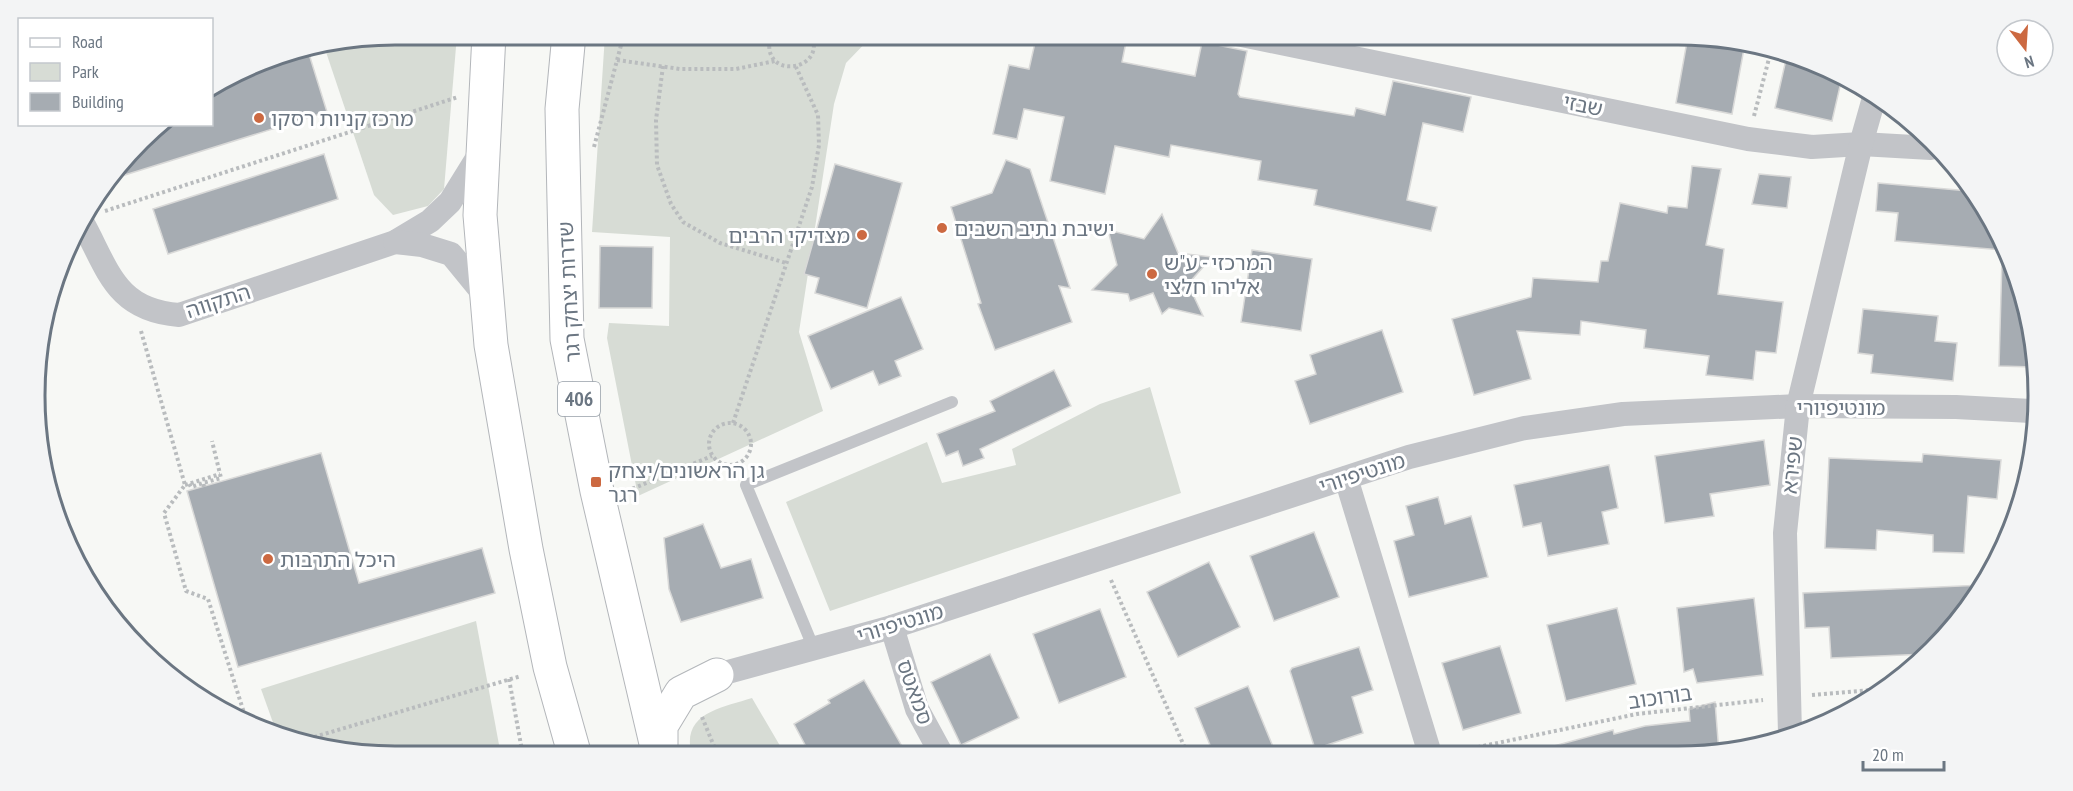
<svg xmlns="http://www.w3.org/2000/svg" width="2073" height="791" font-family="'PT Sans Narrow','Noto Sans Hebrew',sans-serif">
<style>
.green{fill:#d7dcd5}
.building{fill:#a6acb2;stroke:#d9d9d8;stroke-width:1.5}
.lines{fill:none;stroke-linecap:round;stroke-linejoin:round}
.primary-casing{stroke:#b3b6ba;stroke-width:35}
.path{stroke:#b9bcbe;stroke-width:4;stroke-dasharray:3 3;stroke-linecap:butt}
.lane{stroke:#c2c4c8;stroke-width:12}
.street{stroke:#c2c4c8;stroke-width:24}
.primary{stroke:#fff;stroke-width:33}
.poi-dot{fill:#cc6941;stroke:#fff;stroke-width:2}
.labels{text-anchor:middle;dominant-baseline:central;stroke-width:6;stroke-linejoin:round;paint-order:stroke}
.shield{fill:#fff;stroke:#979fa8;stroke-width:1.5}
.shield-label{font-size:20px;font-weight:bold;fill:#6b7682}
.street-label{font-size:21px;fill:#6b7682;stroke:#fff}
.poi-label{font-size:21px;fill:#6b7682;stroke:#fff;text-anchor:start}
.rim{fill:none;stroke:#6b7682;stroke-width:3}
</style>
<rect width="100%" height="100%" fill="#f7f8f5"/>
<g class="green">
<polygon points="396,35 457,35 444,189 428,206 393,215 374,195 324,46"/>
<polygon points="605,35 873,35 846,63 834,104 799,332 823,411 638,496 607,338 609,323 669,326 670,237 592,232"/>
<polygon points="1150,387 1181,493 830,611 786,502 927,442 942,483 1016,465 1012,449 1100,404"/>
<polygon points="476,621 500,750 475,756 395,756 302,744 276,731 261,689"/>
<path d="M 752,698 L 786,756 L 692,756 C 680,713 721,708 752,698 Z"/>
</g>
<g class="building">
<polygon points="1037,34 1090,34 1126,42 1122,62 1195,76 1202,42 1247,51 1238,94 1240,97 1354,116 1356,108 1385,115 1393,81 1471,97 1463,132 1423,123 1407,200 1437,207 1431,231 1314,205 1317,190 1258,180 1261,161 1171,145 1169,157 1115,146 1105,194 1050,181 1064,117 1024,109 1017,139 993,134 1009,65 1029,69"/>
<polygon points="1688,36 1745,43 1732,114 1676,103"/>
<polygon points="309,54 327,112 112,179 157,124 212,124 212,93 276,55 279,64"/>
<polygon points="1787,55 1841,82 1832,121 1775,108"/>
<polygon points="324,154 338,199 168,254 153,209"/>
<polygon points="1006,160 1030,169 1070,288 1059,286 1072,322 995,350 978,304 981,303 951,207 992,193"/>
<polygon points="835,164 902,183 867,308 815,293 819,278 804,274"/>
<polygon points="1692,166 1721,169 1706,245 1724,249 1718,294 1783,302 1776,353 1756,351 1753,380 1706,375 1709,356 1644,348 1646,330 1581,321 1580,335 1517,331 1531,379 1474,395 1452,319 1531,297 1533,278 1598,282 1601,261 1608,261 1620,203 1667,213 1668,206 1687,208"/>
<polygon points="1759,174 1791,177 1787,208 1752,204"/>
<polygon points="1878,183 1969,191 1990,215 2002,250 1895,241 1898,213 1876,211"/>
<polygon points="1162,214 1178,253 1212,257 1188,284 1203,316 1169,308 1162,314 1153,293 1130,301 1128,294 1092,290 1117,265 1108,230 1144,239"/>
<polygon points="600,246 653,247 652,308 599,308"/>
<polygon points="1252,250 1312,259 1301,331 1241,322"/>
<polygon points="2002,258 2005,258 2035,349 2034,367 1999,366"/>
<polygon points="901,297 923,349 895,361 901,376 879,385 873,371 831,389 808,336"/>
<polygon points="1863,309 1938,316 1935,341 1957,343 1953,381 1871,373 1873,355 1858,353"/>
<polygon points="1382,330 1403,392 1310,424 1295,381 1316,374 1310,355"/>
<polygon points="1054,370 1071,406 980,449 984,458 963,466 958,451 946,456 937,434 995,411 990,401"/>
<polygon points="1764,440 1770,485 1710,494 1714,516 1665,523 1655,456"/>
<polygon points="321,453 359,583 482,548 495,593 238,667 187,491"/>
<polygon points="1923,454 2001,460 1997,499 1968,496 1964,553 1933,552 1933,535 1877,530 1876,550 1825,548 1829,458 1922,462"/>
<polygon points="1609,465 1618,508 1602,512 1609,544 1548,556 1541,523 1523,527 1514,485"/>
<polygon points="1438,497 1445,524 1471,516 1488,577 1409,597 1394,541 1414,535 1406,506"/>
<polygon points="703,524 721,568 751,559 763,598 681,622 669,589 664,538"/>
<polygon points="1314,532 1339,597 1274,621 1250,556"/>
<polygon points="1209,562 1240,627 1178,657 1147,592"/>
<polygon points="1983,585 1978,596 1927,654 1831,658 1829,627 1805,628 1803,593"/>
<polygon points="1754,598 1763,675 1697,683 1693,669 1684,672 1677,608"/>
<polygon points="1617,608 1636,684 1566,701 1547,625"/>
<polygon points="1100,609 1126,677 1059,703 1033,634"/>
<polygon points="1500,646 1521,713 1463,730 1442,663"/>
<polygon points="1359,647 1373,690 1352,697 1363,733 1315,749 1290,671 1292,668"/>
<polygon points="990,654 1019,718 961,745 931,682"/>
<polygon points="864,680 907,755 811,756 794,724 830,703 828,700"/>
<polygon points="1248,686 1276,754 1214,755 1195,708"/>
<polygon points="1715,702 1719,753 1551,754 1550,747 1613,730 1614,734 1645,726 1690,721 1689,709"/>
</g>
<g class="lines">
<g class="primary-casing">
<g id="primary">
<polyline points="489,34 480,215 491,345 526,549 550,667 575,756"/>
<polyline points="569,34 562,109 567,339 597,491 659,756"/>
<polyline points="661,750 661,726 681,693 717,675"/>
</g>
</g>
<g class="path">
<path d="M 771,34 C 757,82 829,72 811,34"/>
<polyline points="617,60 680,69 736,69 775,61"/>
<polyline points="663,66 656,120 657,165 671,204 683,222 720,243 786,263"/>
<polyline points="1754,116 1772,47"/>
<polyline points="594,147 624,34"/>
<polyline points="105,211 458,97"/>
<polyline points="141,331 185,485 164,513 186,591 208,599 245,716"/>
<circle cx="730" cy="444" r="21"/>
<polyline points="733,423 812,187 819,145 818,115 796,67"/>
<polyline points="189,484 191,487 203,483"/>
<polyline points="185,485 220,474"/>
<polyline points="204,487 203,483 221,478 212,441"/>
<polyline points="627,491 712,456"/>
<polyline points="1111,580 1188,755"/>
<polyline points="509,679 523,756"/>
<polyline points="1812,695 1882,689"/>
<polyline points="702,717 718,756"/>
<polyline points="297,742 521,676"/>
<polyline points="1454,752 1637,714 1763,700"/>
</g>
<polyline class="lane" points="814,649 746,485 952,402"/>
<g class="street">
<polyline points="1237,34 1748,139 1812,147 1861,144 1931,148"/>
<path d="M 81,220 C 108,268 114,310 179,315 L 395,242 L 430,221 L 450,202 L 481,152"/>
<polyline points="395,242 422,245 451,254 487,298"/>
<polyline points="1346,478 1430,754"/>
<polyline points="892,627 917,709 942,755"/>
<polyline points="717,675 892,627 1409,457 1525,428 1623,414 1798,406 1956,407 2031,411"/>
<polyline points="1790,734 1785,533 1798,406 1861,144 1874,98"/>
</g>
<use href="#primary" class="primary"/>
</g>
<g class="poi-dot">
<circle cx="259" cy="118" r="6"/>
<circle cx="942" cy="228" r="6"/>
<circle cx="862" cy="235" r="6"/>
<circle cx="1152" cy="274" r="6"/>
<rect x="590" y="476" width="12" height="12" rx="3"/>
<circle cx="268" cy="559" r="6"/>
</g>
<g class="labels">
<rect class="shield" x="558" y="382" width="42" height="34" rx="4.5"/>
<g class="shield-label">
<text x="579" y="399">406</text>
</g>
<g class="street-label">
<text transform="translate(1583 105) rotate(12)">שבזי</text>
<text transform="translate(569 292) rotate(-93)">שדרות יצחק רגר</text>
<text transform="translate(218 301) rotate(-18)">התקווה</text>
<text x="1841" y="407">מונטיפיורי</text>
<text transform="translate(1792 465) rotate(-84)">שפירא</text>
<text transform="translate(1362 473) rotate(-18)">מונטיפיורי</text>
<text transform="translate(900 623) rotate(-17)">מונטיפיורי</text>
<text transform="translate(915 692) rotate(70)">סמאטס</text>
<text transform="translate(1660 697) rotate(-8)">בורוכוב</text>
</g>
<g class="poi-label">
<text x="271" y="118">מרכז קניות רסקו</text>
<text x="954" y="228">ישיבת נתיב השבים</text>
<text x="850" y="235" text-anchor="end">מצדיקי הרבים</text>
<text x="1164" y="262">המרכזי - ע"ש<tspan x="1164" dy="24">אליהו חלצי</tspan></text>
<text x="608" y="470">גן הראשונים/יצחק<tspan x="608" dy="24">רגר</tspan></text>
<text x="280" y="559">היכל התרבות</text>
</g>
</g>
<path d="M0 0H2073V791H0ZM395 45H1678A350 350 0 0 1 2028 395V396A350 350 0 0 1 1678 746H395A350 350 0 0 1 45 396V395A350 350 0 0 1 395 45Z" fill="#f3f4f5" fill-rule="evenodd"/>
<path class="rim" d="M395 45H1678A350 350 0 0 1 2028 395V396A350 350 0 0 1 1678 746H395A350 350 0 0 1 45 396V395A350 350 0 0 1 395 45Z"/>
<rect x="18" y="18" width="195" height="108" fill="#ffffff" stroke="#c4c8cd" stroke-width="1.5"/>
<rect x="30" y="38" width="30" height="9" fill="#ffffff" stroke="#c4c8cd" stroke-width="1.5"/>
<text x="72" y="48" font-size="18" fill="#6b7682">Road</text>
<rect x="30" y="63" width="30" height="18" fill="#d7dcd5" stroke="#c4c8cd" stroke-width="1.5"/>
<text x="72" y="78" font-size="18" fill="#6b7682">Park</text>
<rect x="30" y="93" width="30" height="18" fill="#a6acb2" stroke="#c4c8cd" stroke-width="1.5"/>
<text x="72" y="108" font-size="18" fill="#6b7682">Building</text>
<g transform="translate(2025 48) rotate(163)"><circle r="28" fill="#ffffff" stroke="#c4c8cd" stroke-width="1.5"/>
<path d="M0-4.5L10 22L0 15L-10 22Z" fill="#cc6941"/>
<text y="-9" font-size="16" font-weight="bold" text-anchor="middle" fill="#6b7682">N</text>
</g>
<path d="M1863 761v9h81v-9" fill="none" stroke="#6b7682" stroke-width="3"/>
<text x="1872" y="761" font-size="18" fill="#6b7682" stroke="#ffffff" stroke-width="4.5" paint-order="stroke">20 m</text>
</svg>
